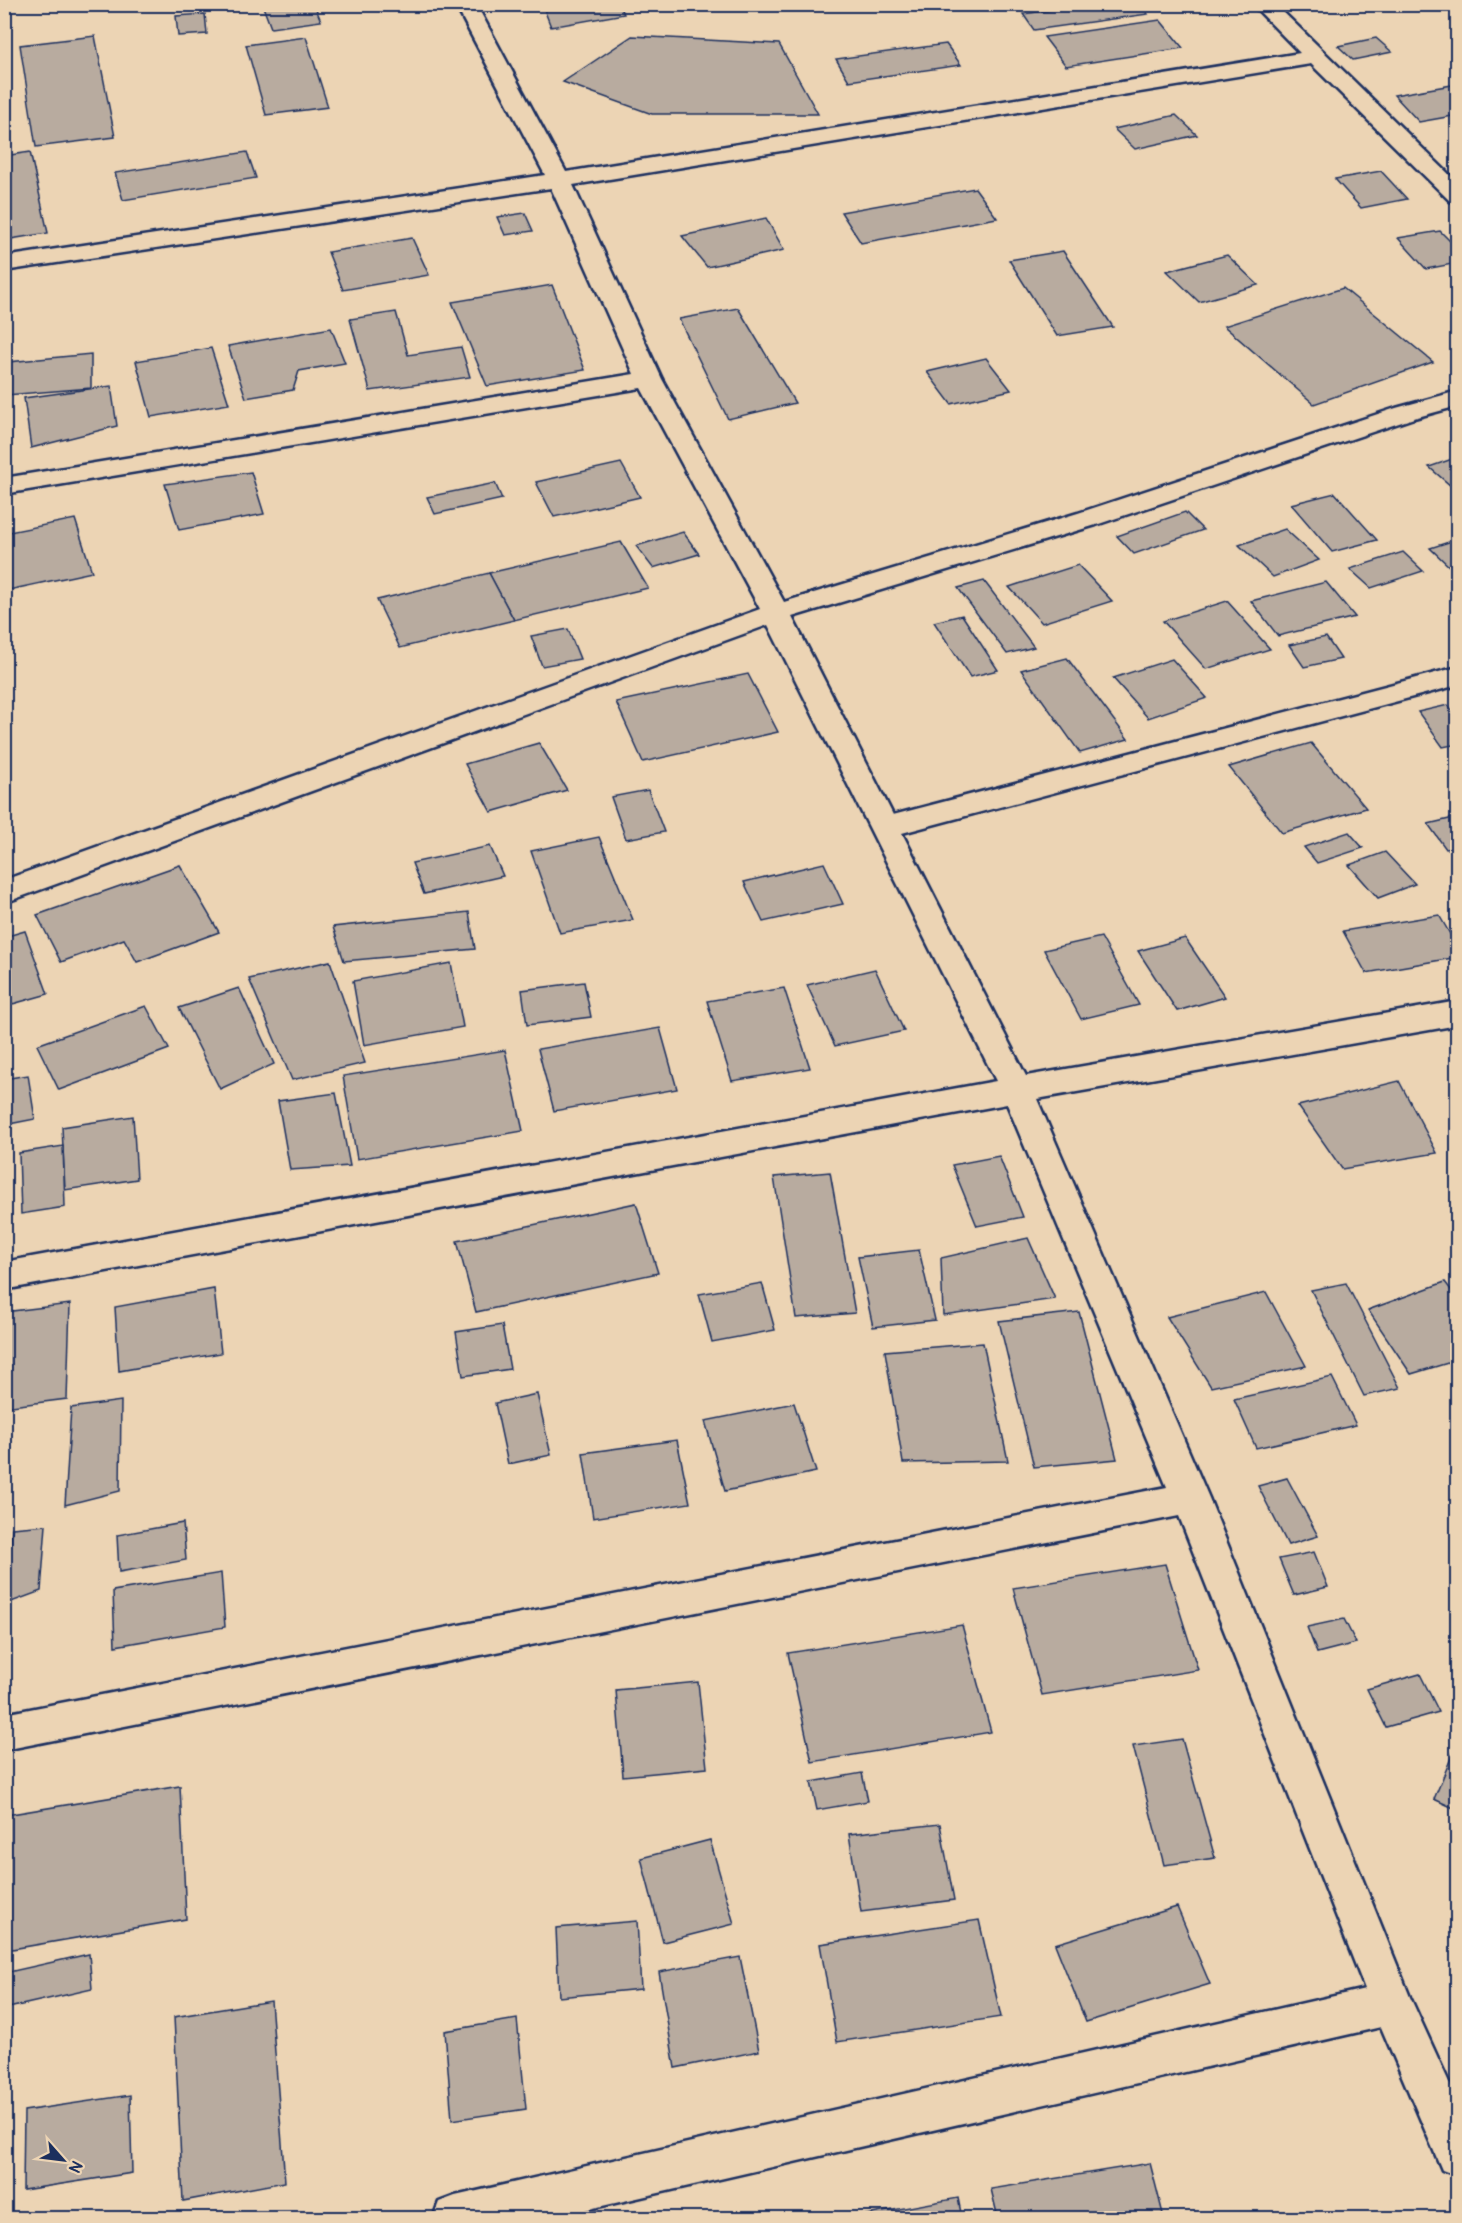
<svg xmlns="http://www.w3.org/2000/svg" width="1462" height="2223" font-family="Pangolin,sans-serif">
<style>
.building{fill:#b8ab9f;stroke:#1b2f5e;stroke-width:1.5}
.lines{fill:none;stroke-linecap:round;stroke-linejoin:round}
.minor-casing{stroke:#1b2f5e;stroke-width:5}
.minor{fill:#ecd4b4;fill-rule:evenodd}
</style>
<rect width="100%" height="100%" fill="#ecd4b4"/>
<filter id="ink" filterUnits="userSpaceOnUse"><feTurbulence type="fractalNoise" baseFrequency=".0167" numOctaves="2"/><feDisplacementMap in="SourceGraphic" scale="12" xChannelSelector="R" yChannelSelector="G"/><feConvolveMatrix kernelMatrix="1 2 1 2 8 2 1 2 1" color-interpolation-filters="sRGB"/></filter>
<g filter="url(#ink)">
<g class="building">
<polygon points="262,4 314,4 321,21 271,28"/>
<polygon points="542,4 619,4 624,14 551,27"/>
<polygon points="1095,4 1141,4 1148,14 1034,30 1023,14"/>
<polygon points="205,14 207,34 178,36 176,16"/>
<polygon points="1160,20 1183,48 1066,66 1044,37"/>
<polygon points="95,36 115,137 36,147 20,45"/>
<polygon points="632,36 779,44 818,114 652,114 563,82"/>
<polygon points="306,37 328,107 266,115 246,45"/>
<polygon points="1376,38 1392,52 1353,60 1338,46"/>
<polygon points="946,44 961,65 849,81 836,59"/>
<polygon points="1458,84 1458,115 1419,122 1394,95"/>
<polygon points="1176,115 1197,135 1135,149 1114,129"/>
<polygon points="30,152 48,233 4,240 4,156"/>
<polygon points="247,152 256,178 123,200 115,173"/>
<polygon points="1381,171 1407,199 1361,208 1335,179"/>
<polygon points="975,188 997,218 861,243 841,212"/>
<polygon points="525,213 533,231 505,235 497,217"/>
<polygon points="766,218 784,250 707,267 682,236"/>
<polygon points="1440,231 1458,249 1458,263 1426,269 1398,238"/>
<polygon points="412,238 429,275 343,290 328,252"/>
<polygon points="1063,251 1113,327 1057,336 1009,260"/>
<polygon points="1227,255 1258,285 1199,302 1167,271"/>
<polygon points="552,285 585,370 487,386 452,302"/>
<polygon points="1343,288 1433,362 1314,404 1224,326"/>
<polygon points="738,308 795,403 728,419 679,319"/>
<polygon points="396,312 408,355 461,347 470,377 370,391 350,319"/>
<polygon points="331,328 345,363 299,371 293,390 246,398 228,346"/>
<polygon points="211,348 229,404 151,417 136,361"/>
<polygon points="91,354 91,388 6,395 8,362"/>
<polygon points="986,358 1011,390 951,404 927,372"/>
<polygon points="111,386 117,426 31,448 24,398"/>
<polygon points="1458,457 1458,492 1429,467"/>
<polygon points="621,463 640,497 554,517 536,482"/>
<polygon points="251,472 264,514 179,530 165,484"/>
<polygon points="495,483 502,499 435,514 427,497"/>
<polygon points="1335,493 1377,540 1332,552 1291,504"/>
<polygon points="1185,512 1203,530 1134,554 1117,536"/>
<polygon points="75,519 92,572 4,591 4,533"/>
<polygon points="1285,529 1319,560 1273,577 1239,545"/>
<polygon points="683,532 699,554 653,568 636,546"/>
<polygon points="1458,539 1458,569 1453,570 1430,548"/>
<polygon points="621,542 648,588 514,620 489,573"/>
<polygon points="1403,552 1423,571 1371,588 1350,569"/>
<polygon points="1078,565 1112,601 1042,623 1009,587"/>
<polygon points="489,573 514,620 400,648 377,600"/>
<polygon points="984,581 1034,647 1007,654 958,588"/>
<polygon points="1326,582 1355,617 1278,636 1251,601"/>
<polygon points="1227,601 1270,649 1206,669 1163,621"/>
<polygon points="962,615 998,670 970,677 934,622"/>
<polygon points="568,629 580,659 542,666 531,636"/>
<polygon points="1326,637 1341,659 1304,667 1289,645"/>
<polygon points="1067,658 1128,739 1080,753 1021,670"/>
<polygon points="1172,659 1207,698 1148,718 1113,678"/>
<polygon points="748,674 778,732 643,762 616,702"/>
<polygon points="1448,705 1458,718 1458,744 1443,747 1418,712"/>
<polygon points="539,743 567,790 491,812 465,764"/>
<polygon points="1311,743 1366,808 1282,833 1229,767"/>
<polygon points="648,790 664,832 626,839 611,797"/>
<polygon points="1458,817 1458,847 1446,849 1428,824"/>
<polygon points="1349,832 1363,848 1317,863 1304,847"/>
<polygon points="599,837 633,920 560,933 531,851"/>
<polygon points="490,846 503,876 424,894 412,863"/>
<polygon points="1385,852 1415,884 1378,898 1349,865"/>
<polygon points="824,863 843,904 763,922 744,882"/>
<polygon points="180,865 219,932 137,962 124,939 61,962 37,915"/>
<polygon points="469,912 475,949 344,961 333,927"/>
<polygon points="1439,915 1458,948 1458,957 1366,973 1343,931"/>
<polygon points="25,931 48,994 9,1005 4,992 4,937"/>
<polygon points="1101,937 1139,1005 1081,1019 1044,950"/>
<polygon points="1185,938 1225,997 1177,1011 1138,951"/>
<polygon points="330,961 365,1063 292,1080 249,979"/>
<polygon points="451,963 463,1027 364,1045 353,981"/>
<polygon points="875,969 904,1031 835,1046 807,985"/>
<polygon points="584,982 591,1017 527,1025 522,990"/>
<polygon points="239,988 274,1064 220,1089 179,1008"/>
<polygon points="784,988 810,1068 732,1081 707,1001"/>
<polygon points="146,1006 169,1049 59,1090 37,1045"/>
<polygon points="660,1028 677,1089 554,1111 538,1049"/>
<polygon points="505,1050 523,1131 357,1159 343,1076"/>
<polygon points="28,1075 35,1119 4,1125 4,1079"/>
<polygon points="1399,1081 1437,1153 1342,1169 1298,1106"/>
<polygon points="336,1093 350,1166 290,1170 278,1101"/>
<polygon points="133,1116 137,1179 65,1190 62,1127"/>
<polygon points="63,1146 65,1207 21,1214 19,1153"/>
<polygon points="999,1156 1023,1217 977,1226 952,1165"/>
<polygon points="830,1172 855,1313 796,1318 774,1177"/>
<polygon points="636,1203 658,1273 476,1312 457,1241"/>
<polygon points="1028,1238 1055,1299 943,1315 941,1258"/>
<polygon points="919,1250 935,1320 873,1327 858,1257"/>
<polygon points="1445,1282 1458,1299 1458,1360 1411,1374 1368,1310"/>
<polygon points="762,1283 775,1330 712,1342 699,1294"/>
<polygon points="1346,1283 1400,1388 1364,1396 1311,1290"/>
<polygon points="214,1289 221,1353 119,1371 115,1307"/>
<polygon points="1266,1292 1306,1366 1211,1387 1167,1317"/>
<polygon points="70,1304 67,1399 4,1407 4,1312"/>
<polygon points="1079,1312 1117,1459 1034,1467 999,1321"/>
<polygon points="502,1325 510,1369 463,1376 456,1332"/>
<polygon points="983,1343 1008,1461 903,1463 885,1351"/>
<polygon points="1332,1377 1356,1425 1256,1448 1234,1399"/>
<polygon points="537,1394 551,1455 508,1464 495,1403"/>
<polygon points="121,1401 120,1491 65,1505 71,1408"/>
<polygon points="794,1403 816,1472 725,1491 705,1421"/>
<polygon points="677,1440 690,1503 593,1518 583,1453"/>
<polygon points="1287,1478 1318,1536 1288,1545 1258,1486"/>
<polygon points="183,1523 186,1560 119,1572 117,1535"/>
<polygon points="46,1525 41,1591 6,1604 12,1528"/>
<polygon points="1314,1552 1328,1587 1294,1595 1279,1559"/>
<polygon points="1165,1564 1198,1670 1042,1695 1013,1588"/>
<polygon points="221,1573 225,1627 115,1646 113,1591"/>
<polygon points="1344,1619 1356,1643 1317,1653 1307,1627"/>
<polygon points="962,1625 991,1732 812,1762 788,1653"/>
<polygon points="1420,1674 1439,1712 1386,1727 1367,1689"/>
<polygon points="698,1682 707,1768 623,1776 616,1690"/>
<polygon points="1182,1739 1215,1858 1164,1865 1133,1746"/>
<polygon points="1458,1741 1458,1810 1434,1799"/>
<polygon points="862,1773 868,1801 817,1810 811,1782"/>
<polygon points="180,1786 186,1919 6,1950 6,1815"/>
<polygon points="940,1824 954,1900 861,1912 849,1834"/>
<polygon points="710,1840 734,1924 663,1942 641,1858"/>
<polygon points="1177,1907 1210,1984 1086,2022 1055,1944"/>
<polygon points="979,1920 1001,2017 837,2042 820,1944"/>
<polygon points="637,1921 641,1989 559,1997 556,1928"/>
<polygon points="89,1954 92,1989 4,2009 4,1973"/>
<polygon points="740,1957 759,2051 675,2068 659,1972"/>
<polygon points="271,2001 285,2182 183,2201 174,2017"/>
<polygon points="517,2019 526,2109 452,2120 445,2031"/>
<polygon points="130,2095 132,2173 23,2190 24,2111"/>
<polygon points="1150,2163 1164,2218 998,2218 991,2189"/>
<polygon points="958,2198 962,2218 850,2218"/>
</g>
<g class="lines">
<g class="minor-casing">
<polygon id="minor" points="455,4 476,4 566,172 1300,53 1252,4 1275,4 1458,183 1458,203 1450,201 1311,64 573,185 662,379 784,602 1078,513 1396,408 1458,391 1458,406 1414,418 1096,525 792,617 893,815 1458,667 1458,685 902,833 1026,1076 1458,1001 1458,1025 1037,1099 1209,1498 1410,1997 1458,2102 1458,2176 1442,2170 1381,2027 550,2218 433,2218 439,2202 455,2196 1365,1989 1179,1516 4,1750 4,1714 1167,1487 1007,1104 4,1290 4,1262 996,1081 768,625 4,903 4,880 760,609 641,388 4,494 4,478 634,374 551,188 4,271 4,257 545,175"/>
</g>
<use href="#minor" class="minor"/>
</g>
</g>
<rect width="1462" height="2223" fill="none" stroke="#ecd4b4" stroke-width="24"/>
<rect x="12" y="12" width="1438" height="2199" fill="none" stroke="#1b2f5e" stroke-width="2" filter="url(#ink)"/>
<g transform="translate(63 2160) rotate(118)" stroke="#ecd4b4" stroke-width="4.5" paint-order="stroke">
<path d="M0-4.5L10 22L0 15L-10 22Z" fill="#1b2f5e"/>
<text y="-9" font-size="16" font-weight="bold" text-anchor="middle" fill="#1b2f5e">N</text>
</g>
</svg>
